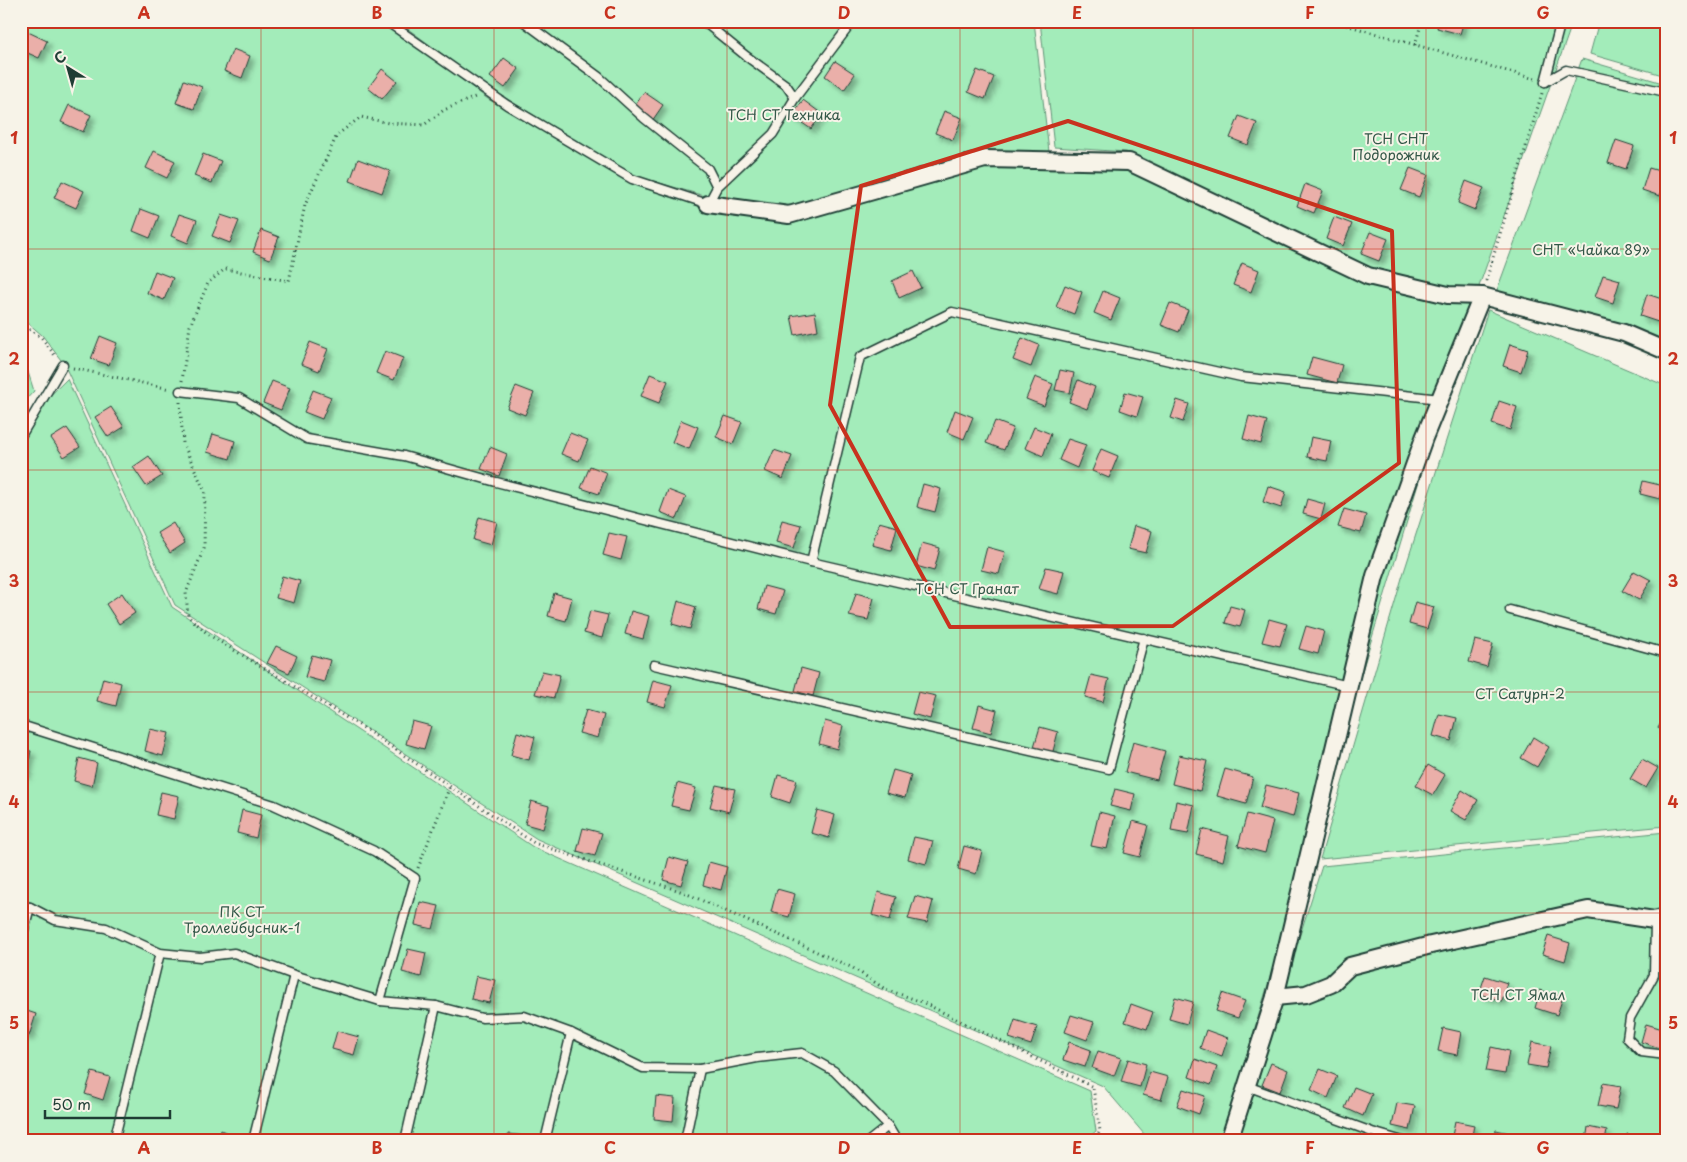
<svg xmlns="http://www.w3.org/2000/svg" width="1687" height="1162" font-family="'Playpen Sans',sans-serif">
<style>
.green{fill:#a3ecba;stroke:#619477}
.building{fill:#eaafa9;stroke:#1f3d34;filter:url(#shadow)}
.lines{fill:none;stroke-linecap:round;stroke-linejoin:round}
.lane-casing{stroke:#1f3d34;stroke-width:11}
.street-casing{stroke:#1f3d34;stroke-width:20}
.path{stroke:#1f3d34;stroke-width:3;stroke-dasharray:1 4;stroke-linecap:butt}
.lane{stroke:#f7f3e8;stroke-width:8}
.street{stroke:#f7f3e8;stroke-width:16}
.marked{fill:none;stroke:#c8321e;stroke-width:4;stroke-linejoin:round}
.grid{fill:none;stroke:#c8321e;stroke-width:1;stroke-opacity:0.55}
.labels{text-anchor:middle;dominant-baseline:central;stroke-width:4;stroke-linejoin:round;paint-order:stroke}
.park-label{font-size:14px;fill:#335748;stroke:#f7f3e8}
.neatline{fill:none;stroke:#c8321e;stroke-width:2}
.grid-label{font-size:16px;text-anchor:middle;font-weight:bold;fill:#c8321e}
</style>
<defs>
<filter id="shadow"><feDropShadow dx="4.5" dy="4.5" stdDeviation="2.5" flood-color="#0004"/></filter>
</defs>
<rect width="100%" height="100%" fill="#f7f3e8"/>
<filter id="ink" filterUnits="userSpaceOnUse"><feTurbulence type="fractalNoise" baseFrequency=".02" numOctaves="2"/><feDisplacementMap in="SourceGraphic" scale="10" xChannelSelector="R" yChannelSelector="G"/><feConvolveMatrix kernelMatrix="1 2 1 2 8 2 1 2 1" color-interpolation-filters="sRGB"/></filter>
<g filter="url(#ink)">
<g class="green">
<polygon points="21,21 383,21 488,99 633,184 788,221 986,164 1128,167 1367,280 1473,301 1221,1141 1150,1141 1103,1086 537,839 175,605 64,364 42,335 21,317"/>
<polygon points="397,21 1034,21 1049,152 988,153 792,209 715,199 632,175 486,86"/>
<polygon points="1040,21 1573,21 1477,292 1448,290 1370,272 1126,152 1054,147"/>
<polygon points="1599,21 1666,21 1666,76 1590,54"/>
<polygon points="1582,59 1666,84 1666,360 1497,290"/>
<polygon points="1488,310 1666,386 1666,826 1320,859 1402,578"/>
<polygon points="21,350 34,391 21,405"/>
<polygon points="67,379 172,607 533,847 1090,1091 1096,1131 1084,1141 21,1141 21,424"/>
<polygon points="1666,832 1666,1141 1234,1141 1322,866"/>
</g>
<g class="building">
<polygon points="1439,21 1464,21 1460,34 1437,28"/>
<polygon points="26,31 47,41 39,58 21,50 21,40"/>
<polygon points="233,49 250,56 242,78 224,71"/>
<polygon points="504,58 519,69 505,88 490,77"/>
<polygon points="835,61 855,74 844,90 825,76"/>
<polygon points="382,69 397,81 382,99 368,88"/>
<polygon points="977,70 994,77 985,99 968,92"/>
<polygon points="184,80 202,87 194,109 176,103"/>
<polygon points="644,92 663,105 652,121 633,107"/>
<polygon points="803,100 822,114 811,129 792,116"/>
<polygon points="69,105 91,115 83,132 61,122"/>
<polygon points="944,111 962,118 953,140 935,133"/>
<polygon points="1239,116 1257,123 1248,145 1230,138"/>
<polygon points="1616,140 1634,146 1626,169 1608,163"/>
<polygon points="154,151 175,161 167,178 146,168"/>
<polygon points="203,154 221,161 212,183 194,176"/>
<polygon points="358,159 390,171 382,193 350,181"/>
<polygon points="1410,168 1428,175 1419,197 1401,190"/>
<polygon points="1649,168 1666,173 1660,196 1642,190"/>
<polygon points="62,181 84,191 76,208 54,198"/>
<polygon points="1466,181 1484,188 1475,210 1458,203"/>
<polygon points="1305,184 1323,191 1314,213 1297,206"/>
<polygon points="141,209 159,216 150,238 133,231"/>
<polygon points="179,214 197,220 188,243 171,236"/>
<polygon points="221,215 239,221 230,243 212,236"/>
<polygon points="1334,217 1352,224 1343,246 1326,239"/>
<polygon points="261,230 279,237 270,259 253,252"/>
<polygon points="1370,232 1388,239 1379,261 1361,254"/>
<polygon points="1242,263 1259,270 1251,292 1233,285"/>
<polygon points="155,271 173,278 164,300 147,293"/>
<polygon points="913,271 921,288 899,298 892,281"/>
<polygon points="1603,275 1620,280 1613,303 1595,297"/>
<polygon points="1065,285 1082,292 1074,314 1056,307"/>
<polygon points="1103,291 1120,298 1111,320 1094,313"/>
<polygon points="1647,294 1665,300 1658,322 1640,316"/>
<polygon points="1170,303 1188,310 1179,332 1161,325"/>
<polygon points="815,312 818,330 795,335 791,316"/>
<polygon points="100,336 117,343 109,365 91,359"/>
<polygon points="1022,338 1039,345 1031,367 1013,360"/>
<polygon points="310,342 328,349 319,371 301,364"/>
<polygon points="1510,344 1528,350 1521,372 1503,366"/>
<polygon points="385,351 403,358 394,380 376,373"/>
<polygon points="1312,357 1342,365 1337,383 1307,375"/>
<polygon points="1060,370 1074,373 1070,393 1055,390"/>
<polygon points="650,374 668,381 659,403 641,396"/>
<polygon points="1035,377 1053,384 1044,406 1026,399"/>
<polygon points="1078,380 1095,387 1087,409 1069,402"/>
<polygon points="272,381 290,388 281,410 263,403"/>
<polygon points="516,386 534,393 525,415 507,408"/>
<polygon points="313,390 331,397 322,419 304,412"/>
<polygon points="1125,392 1143,397 1137,416 1120,410"/>
<polygon points="1177,400 1189,404 1183,422 1171,418"/>
<polygon points="1499,401 1517,407 1510,430 1492,424"/>
<polygon points="111,407 124,427 108,437 95,417"/>
<polygon points="955,410 973,417 964,439 947,432"/>
<polygon points="725,416 742,422 733,444 716,437"/>
<polygon points="1249,416 1267,421 1261,444 1243,439"/>
<polygon points="681,420 698,427 689,449 672,442"/>
<polygon points="995,421 1013,428 1004,450 986,443"/>
<polygon points="1034,427 1051,434 1043,456 1025,448"/>
<polygon points="67,428 80,447 64,457 51,438"/>
<polygon points="570,433 588,440 579,461 561,454"/>
<polygon points="213,434 235,441 230,459 207,452"/>
<polygon points="1311,437 1331,441 1327,461 1307,457"/>
<polygon points="1068,439 1086,445 1077,468 1059,460"/>
<polygon points="490,447 507,454 499,476 481,469"/>
<polygon points="1101,449 1118,456 1109,478 1092,471"/>
<polygon points="774,450 792,456 783,479 765,471"/>
<polygon points="149,456 162,476 146,486 133,467"/>
<polygon points="590,466 607,473 599,494 581,488"/>
<polygon points="1643,481 1664,486 1660,499 1640,494"/>
<polygon points="923,484 941,489 935,512 917,507"/>
<polygon points="1268,486 1286,492 1281,508 1263,502"/>
<polygon points="668,490 686,497 677,519 660,512"/>
<polygon points="1307,499 1325,504 1321,519 1303,514"/>
<polygon points="1344,509 1366,515 1361,533 1338,527"/>
<polygon points="479,517 497,522 491,545 473,540"/>
<polygon points="782,520 801,525 794,548 776,543"/>
<polygon points="879,522 897,527 891,550 872,545"/>
<polygon points="173,523 185,543 170,553 157,533"/>
<polygon points="1134,526 1152,531 1146,553 1128,549"/>
<polygon points="609,533 627,537 621,560 603,555"/>
<polygon points="922,543 940,548 934,571 916,566"/>
<polygon points="987,547 1005,552 999,574 981,570"/>
<polygon points="1046,567 1064,571 1058,594 1039,589"/>
<polygon points="1634,571 1651,580 1639,600 1622,591"/>
<polygon points="282,576 300,581 294,603 276,598"/>
<polygon points="764,586 783,591 776,614 758,609"/>
<polygon points="122,593 135,613 119,624 106,604"/>
<polygon points="554,593 572,598 566,621 548,616"/>
<polygon points="856,593 874,598 868,620 849,616"/>
<polygon points="678,601 696,607 690,629 672,624"/>
<polygon points="1415,602 1434,607 1427,629 1409,624"/>
<polygon points="1230,606 1245,610 1240,627 1225,623"/>
<polygon points="590,611 608,615 602,638 584,633"/>
<polygon points="631,611 649,616 643,639 625,634"/>
<polygon points="1269,619 1287,624 1280,646 1262,642"/>
<polygon points="1306,626 1324,631 1318,654 1299,649"/>
<polygon points="1475,640 1493,644 1487,667 1469,662"/>
<polygon points="276,646 297,656 289,673 267,663"/>
<polygon points="312,655 330,660 324,682 305,677"/>
<polygon points="801,668 819,673 813,696 795,691"/>
<polygon points="542,671 560,675 554,698 535,694"/>
<polygon points="1091,675 1109,679 1103,702 1085,697"/>
<polygon points="103,678 121,683 116,706 97,701"/>
<polygon points="653,680 672,685 665,707 647,702"/>
<polygon points="918,692 936,696 930,719 912,714"/>
<polygon points="979,705 997,710 991,733 973,728"/>
<polygon points="586,710 604,715 598,738 579,733"/>
<polygon points="1439,714 1457,718 1451,741 1433,736"/>
<polygon points="1666,714 1666,733 1658,728"/>
<polygon points="412,721 431,726 424,749 406,744"/>
<polygon points="825,721 843,726 837,749 819,744"/>
<polygon points="1040,727 1058,732 1052,755 1033,750"/>
<polygon points="150,729 169,733 163,756 145,751"/>
<polygon points="517,732 535,737 529,760 511,755"/>
<polygon points="1533,737 1549,747 1537,767 1521,758"/>
<polygon points="1133,742 1165,751 1157,780 1125,772"/>
<polygon points="21,749 31,751 26,775 21,773"/>
<polygon points="1179,755 1207,761 1200,791 1172,784"/>
<polygon points="79,758 97,763 92,786 74,781"/>
<polygon points="1642,759 1658,768 1646,788 1630,779"/>
<polygon points="1428,765 1445,775 1433,795 1416,786"/>
<polygon points="1225,769 1253,777 1246,804 1217,796"/>
<polygon points="893,770 911,775 905,798 886,793"/>
<polygon points="778,775 797,780 790,803 772,797"/>
<polygon points="677,783 696,788 689,810 671,806"/>
<polygon points="716,785 735,789 729,812 710,807"/>
<polygon points="1266,785 1299,793 1293,817 1260,808"/>
<polygon points="1115,789 1135,794 1131,811 1110,806"/>
<polygon points="1462,790 1478,800 1466,820 1450,811"/>
<polygon points="161,792 179,796 174,819 156,815"/>
<polygon points="531,801 549,806 543,829 525,824"/>
<polygon points="1176,801 1194,805 1188,834 1171,831"/>
<polygon points="242,810 261,815 256,838 237,833"/>
<polygon points="817,810 835,815 829,838 811,833"/>
<polygon points="1099,812 1115,816 1107,849 1091,846"/>
<polygon points="1247,814 1273,821 1265,853 1238,846"/>
<polygon points="1133,821 1148,825 1140,857 1124,853"/>
<polygon points="583,828 602,833 595,856 577,851"/>
<polygon points="1202,829 1229,836 1223,861 1196,854"/>
<polygon points="914,837 933,841 926,864 908,859"/>
<polygon points="964,846 982,851 976,874 958,869"/>
<polygon points="669,857 688,862 681,885 663,880"/>
<polygon points="709,862 727,867 721,890 703,885"/>
<polygon points="777,889 795,894 789,917 771,912"/>
<polygon points="878,892 896,897 890,920 872,915"/>
<polygon points="915,896 933,901 927,923 908,919"/>
<polygon points="420,902 439,906 433,929 415,925"/>
<polygon points="1548,936 1570,943 1565,961 1542,954"/>
<polygon points="408,949 426,953 421,977 402,972"/>
<polygon points="476,976 495,980 489,1003 471,999"/>
<polygon points="1485,976 1507,983 1502,1001 1479,994"/>
<polygon points="1540,990 1563,997 1557,1015 1535,1008"/>
<polygon points="1222,993 1245,1001 1238,1018 1216,1011"/>
<polygon points="1175,997 1193,1002 1187,1024 1169,1019"/>
<polygon points="1131,1004 1153,1012 1147,1029 1125,1022"/>
<polygon points="21,1009 36,1014 29,1036 21,1034"/>
<polygon points="1071,1015 1094,1022 1087,1040 1065,1032"/>
<polygon points="1015,1020 1037,1027 1031,1045 1009,1038"/>
<polygon points="1646,1024 1666,1030 1663,1049 1641,1042"/>
<polygon points="1443,1028 1461,1032 1457,1055 1438,1051"/>
<polygon points="1206,1030 1228,1038 1222,1056 1200,1048"/>
<polygon points="337,1031 359,1037 354,1055 332,1049"/>
<polygon points="1069,1042 1091,1050 1085,1067 1063,1060"/>
<polygon points="1532,1042 1551,1046 1546,1068 1527,1065"/>
<polygon points="1491,1047 1509,1051 1505,1074 1486,1071"/>
<polygon points="1098,1051 1121,1058 1114,1076 1092,1068"/>
<polygon points="1128,1059 1146,1064 1140,1087 1121,1082"/>
<polygon points="1195,1059 1217,1067 1211,1085 1189,1077"/>
<polygon points="1271,1063 1288,1070 1280,1092 1262,1085"/>
<polygon points="1320,1069 1337,1076 1328,1098 1311,1090"/>
<polygon points="92,1072 110,1077 103,1100 85,1094"/>
<polygon points="1150,1072 1168,1077 1161,1100 1143,1095"/>
<polygon points="1603,1083 1621,1086 1616,1109 1598,1106"/>
<polygon points="1354,1087 1372,1094 1363,1116 1345,1108"/>
<polygon points="1183,1089 1205,1096 1199,1114 1177,1106"/>
<polygon points="656,1096 675,1098 673,1121 654,1119"/>
<polygon points="1397,1103 1415,1106 1410,1130 1392,1126"/>
<polygon points="1455,1121 1474,1125 1471,1141 1451,1141"/>
<polygon points="1588,1127 1607,1131 1605,1141 1586,1141"/>
<polygon points="221,1130 238,1138 237,1141 216,1141"/>
<polygon points="1496,1130 1514,1134 1513,1141 1493,1141"/>
<polygon points="508,1134 526,1136 526,1141 507,1141"/>
<polygon points="1627,1134 1646,1138 1645,1141 1626,1141"/>
<polygon points="67,1135 80,1139 85,1141 65,1141"/>
</g>
<g class="lines">
<g class="lane-casing">
<g id="lane">
<polyline points="386,21 507,105 632,179 708,204 717,187 773,134 795,98 853,21"/>
<polyline points="523,21 599,77 644,118 708,169 717,187"/>
<polyline points="703,21 746,56 786,85 795,98"/>
<polyline points="1545,82 1566,70 1666,92"/>
<polyline points="1545,82 1561,21"/>
<polyline points="180,391 239,398 307,439 404,456 496,482 811,562 1349,686"/>
<polyline points="21,436 63,365"/>
<polyline points="811,562 860,357 952,312 1241,377 1440,399"/>
<polyline points="1510,610 1666,653"/>
<polyline points="654,665 1109,769 1144,638"/>
<polyline points="21,725 274,805 374,851 415,878 380,1001"/>
<polyline points="21,906 30,907 55,920 106,928 160,953 200,957 234,953 294,975 380,1001 436,1006 482,1018 524,1016 571,1033 643,1068 700,1069 757,1058 802,1053 834,1071 888,1126 897,1141"/>
<polyline points="1655,920 1654,975 1630,1018 1627,1038 1641,1052 1666,1055"/>
<polyline points="21,941 30,907"/>
<polyline points="1247,1086 1372,1132 1403,1141"/>
<polyline points="114,1141 160,953"/>
<polyline points="253,1141 294,975"/>
<polyline points="405,1141 436,1006"/>
<polyline points="545,1141 571,1033"/>
<polyline points="685,1141 700,1069"/>
<polyline points="869,1141 888,1126"/>
</g>
</g>
<g class="street-casing">
<g id="street">
<polyline points="708,204 789,215 985,159 1129,162 1368,276 1448,295 1482,296 1624,333 1666,351"/>
<polyline points="1275,997 1306,994 1331,984 1350,966 1431,945 1588,910 1654,920 1666,917"/>
<polyline points="1229,1141 1275,997 1375,576 1424,438 1482,296"/>
</g>
</g>
<g class="path">
<polyline points="1332,21 1535,79"/>
<polyline points="1415,45 1422,21"/>
<polyline points="1486,281 1542,93"/>
<polyline points="21,324 41,337 56,357"/>
<polyline points="73,368 170,389"/>
<polyline points="182,381 190,326 208,283 225,269 289,281 305,205 337,135 361,117 389,123 424,125 444,110 475,97"/>
<polyline points="180,402 183,443 205,492 204,548 186,593 188,616 209,635 362,727 534,843 683,892 853,968 885,989 922,1002 1093,1087 1100,1131 1095,1141"/>
<polyline points="418,868 450,786"/>
</g>
<use href="#lane" class="lane"/>
<use href="#street" class="street"/>
</g>
</g>
<path class="marked" d="M 1068,121 L 1392,231 L 1399,463 L 1173,626 L 950,627 L 830,405 L 861,186 Z"/>
<path class="grid" d="M 261,21 L 261,1141M 494,21 L 494,1141M 727,21 L 727,1141M 960,21 L 960,1141M 1193,21 L 1193,1141M 1426,21 L 1426,1141M 21,249 L 1666,249M 21,470 L 1666,470M 21,692 L 1666,692M 21,913 L 1666,913"/>
<g class="labels">
<g class="park-label">
<text x="784" y="114">ТСН СТ Техника</text>
<text x="1396" y="138">ТСН СНТ<tspan x="1396" dy="16">Подорожник</tspan></text>
<text x="1591" y="249">СНТ «Чайка 89»</text>
<text x="967" y="588">ТСН СТ Гранат</text>
<text x="1520" y="693">СТ Сатурн-2</text>
<text x="242" y="911">ПК СТ<tspan x="242" dy="16">Троллейбусник-1</tspan></text>
<text x="1518" y="994">ТСН СТ Ямал</text>
</g>
</g>
<rect width="1687" height="1162" fill="none" stroke="#f7f3e8" stroke-width="55"/>
<g transform="translate(68 68) rotate(323)" stroke="#f7f3e8" stroke-width="4" paint-order="stroke">
<path d="M0-4L9 19L0 12L-9 19Z" fill="#1f3d34"/>
<text y="-8" font-size="14" font-weight="bold" text-anchor="middle" fill="#1f3d34">С</text>
</g>
<path d="M45 1110v8h125v-8" fill="none" stroke="#1f3d34" stroke-width="2.5"/>
<text x="52" y="1110" font-size="15" fill="#1f3d34" stroke="#f7f3e8" stroke-width="4" paint-order="stroke">50 m</text>
<rect x="28" y="28" width="1632" height="1106" class="neatline"/>
<g class="grid-label">
<text x="144" y="19">A</text>
<text x="377" y="19">B</text>
<text x="610" y="19">C</text>
<text x="844" y="19">D</text>
<text x="1077" y="19">E</text>
<text x="1310" y="19">F</text>
<text x="1543" y="19">G</text>
<text x="14" y="144">1</text>
<text x="1673" y="144">1</text>
<text x="14" y="365">2</text>
<text x="1673" y="365">2</text>
<text x="14" y="587">3</text>
<text x="1673" y="587">3</text>
<text x="14" y="808">4</text>
<text x="1673" y="808">4</text>
<text x="14" y="1029">5</text>
<text x="1673" y="1029">5</text>
<text x="144" y="1154">A</text>
<text x="377" y="1154">B</text>
<text x="610" y="1154">C</text>
<text x="844" y="1154">D</text>
<text x="1077" y="1154">E</text>
<text x="1310" y="1154">F</text>
<text x="1543" y="1154">G</text>
</g>
</svg>
